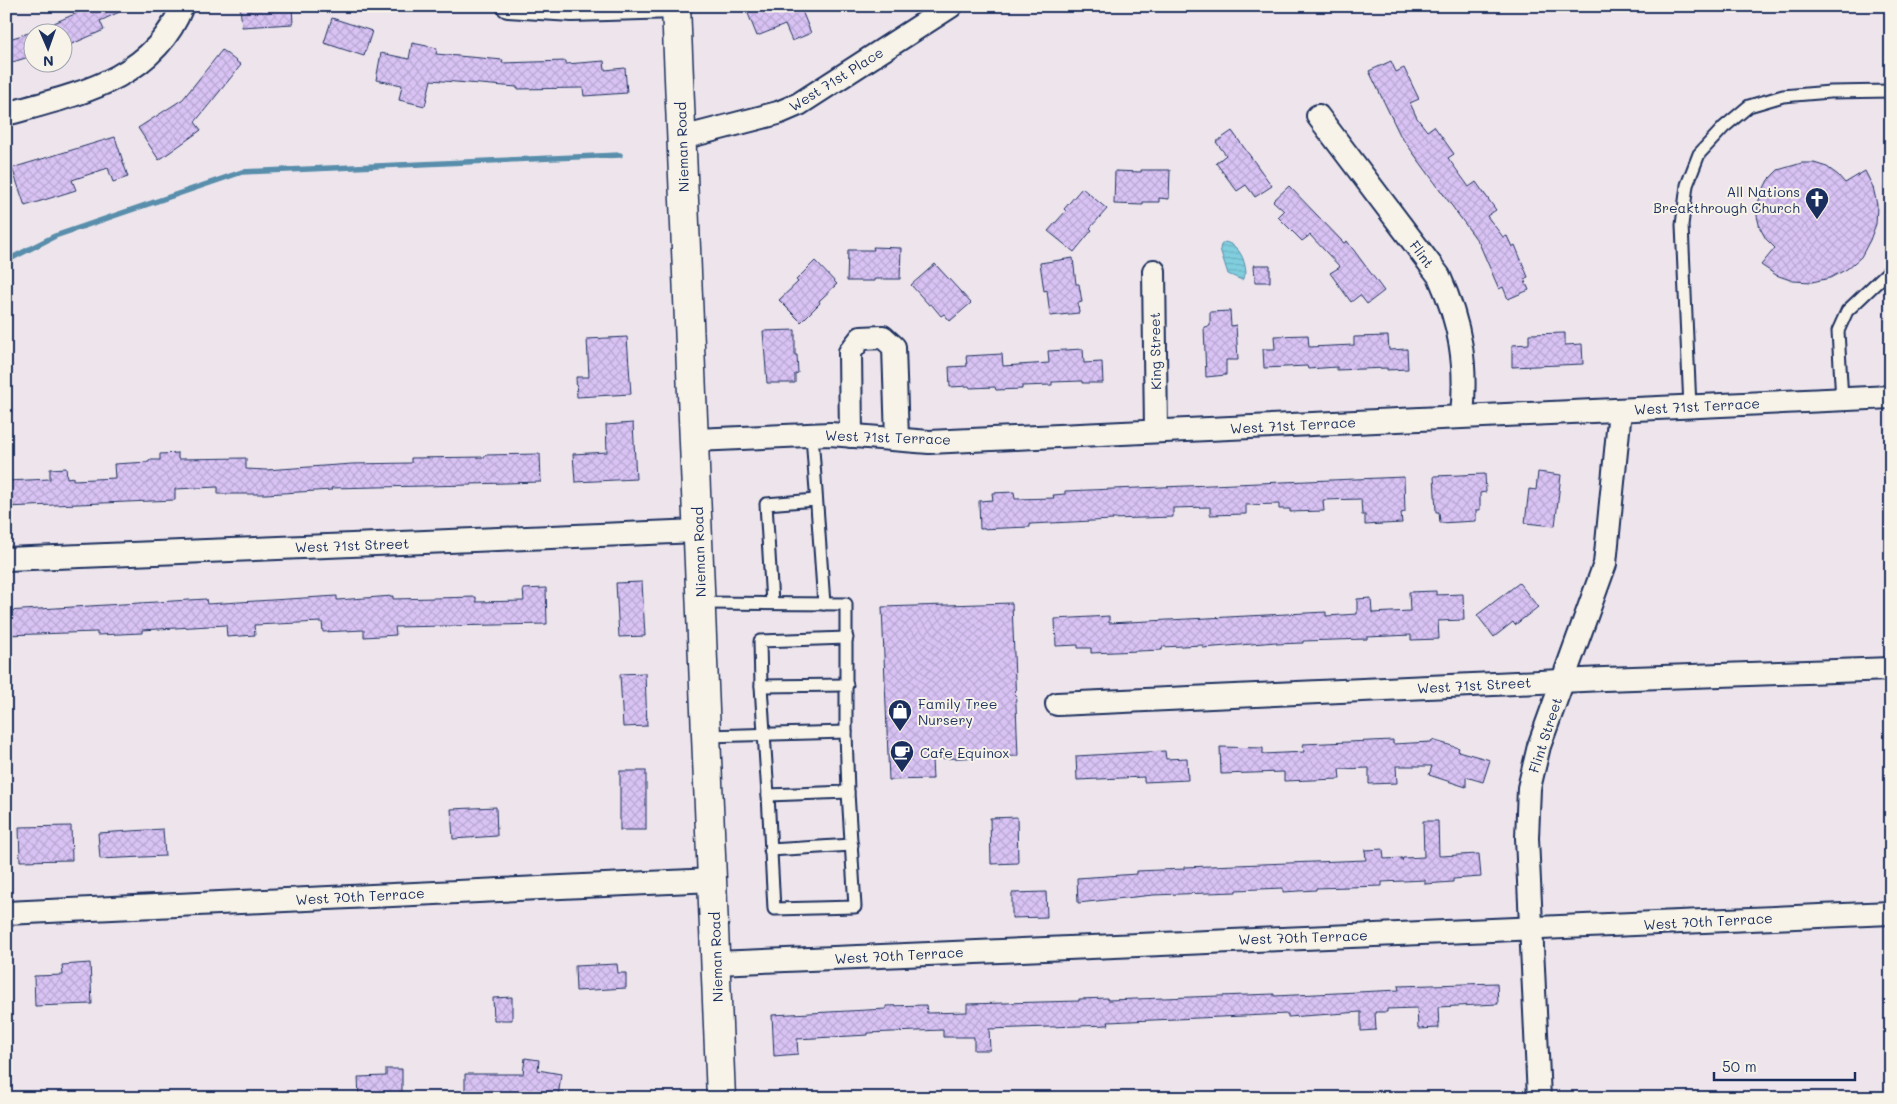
<svg xmlns="http://www.w3.org/2000/svg" width="1897" height="1104" font-family="Mali,sans-serif">
<style>
.water{fill:url(#water-rules);stroke:#588eab}
.lines{fill:none;stroke-linecap:round;stroke-linejoin:round}
.stream{stroke:#588eab;stroke-width:5.5}
.building{fill:url(#building-cross-hatch);stroke:#1b2f5e}
.lane-casing{stroke:#1b2f5e;stroke-width:15}
.street-casing{stroke:#1b2f5e;stroke-width:26}
.secondary-casing{stroke:#1b2f5e;stroke-width:31}
.lane{stroke:#f7f3e8;stroke-width:11}
.street{stroke:#f7f3e8;stroke-width:22}
.secondary{stroke:#f7f3e8;stroke-width:28}
.labels{text-anchor:middle;dominant-baseline:central;stroke-width:4;stroke-linejoin:round;paint-order:stroke}
.street-label{font-size:14px;fill:#1b2f5e;stroke:#f7f3e8}
.poi-label{font-size:14px;fill:#1b2f5e;stroke:#f7f3e8;text-anchor:start}
</style>
<defs>
<pattern id="water-rules" width="6" height="5" patternUnits="userSpaceOnUse" patternTransform="scale(1.25)"><rect width="6" height="5" fill="#80cede"/><path d="M0 2.5h6" fill="none" stroke="#6eb1c1"/></pattern>
<pattern id="building-cross-hatch" width="8" height="8" patternUnits="userSpaceOnUse" patternTransform="scale(1.25)"><rect width="8" height="8" fill="#d9c3f4"/><path d="M0 0l8 8M0 8l8-8" fill="none" stroke="#baa8d4"/></pattern>
</defs>
<rect width="100%" height="100%" fill="#eee5ec"/>
<filter id="ink" filterUnits="userSpaceOnUse"><feTurbulence type="fractalNoise" baseFrequency=".02" numOctaves="2"/><feDisplacementMap in="SourceGraphic" scale="10" xChannelSelector="R" yChannelSelector="G"/><feConvolveMatrix kernelMatrix="1 2 1 2 8 2 1 2 1" color-interpolation-filters="sRGB"/></filter>
<g filter="url(#ink)">
<path class="water" d="M 1225,242 C 1239,245 1245,259 1246,273 L 1242,280 L 1228,274 L 1220,249 L 1221,245 Z"/>
<g class="lines">
<polyline class="stream" points="6,261 55,236 242,172 620,155"/>
</g>
<g class="building">
<polygon points="93,6 132,6 100,21 104,30 65,47 62,42 62,32 58,32 54,23"/>
<polygon points="240,6 292,6 293,24 242,27"/>
<polygon points="745,6 800,6 811,33 792,41 785,25 757,36"/>
<polygon points="332,18 372,31 364,56 324,43"/>
<polygon points="32,32 32,56 6,64 6,40"/>
<polygon points="412,43 437,48 436,54 503,60 502,63 566,61 566,64 604,61 605,70 625,68 627,93 584,96 583,88 517,89 517,87 431,80 425,106 399,100 402,85 376,80 381,53 409,59"/>
<polygon points="222,50 241,65 195,122 201,130 159,160 138,128 183,99"/>
<polygon points="1391,61 1396,72 1404,68 1419,99 1410,103 1417,118 1427,131 1434,126 1454,154 1448,158 1469,187 1476,182 1496,210 1487,216 1503,237 1507,236 1512,247 1515,245 1528,277 1524,279 1529,290 1508,299 1503,287 1499,289 1479,243 1400,135 1369,71"/>
<polygon points="1232,131 1272,186 1255,197 1246,185 1237,191 1216,163 1226,155 1216,142"/>
<polygon points="115,137 128,177 113,182 108,168 72,180 76,190 25,206 12,168"/>
<polygon points="1802,163 1814,163 1827,167 1838,175 1845,183 1865,171 1873,187 1877,205 1876,224 1870,240 1861,257 1847,269 1830,278 1812,282 1793,281 1776,275 1761,265 1775,248 1766,239 1760,228 1757,216 1758,203 1762,192 1768,180 1778,170"/>
<polygon points="1141,170 1170,170 1169,199 1159,198 1159,202 1143,202 1143,205 1114,204 1115,171 1141,172"/>
<polygon points="1289,186 1344,243 1347,241 1384,291 1367,304 1360,295 1351,302 1330,273 1340,267 1310,235 1302,241 1278,217 1284,211 1273,201"/>
<polygon points="1082,188 1107,209 1090,228 1092,230 1074,252 1048,231 1066,211 1064,209"/>
<polygon points="873,247 901,248 900,279 874,279 874,281 847,281 848,250 874,250"/>
<polygon points="1073,258 1076,284 1079,284 1082,302 1078,303 1079,313 1050,316 1047,290 1044,291 1040,263"/>
<polygon points="815,261 837,284 819,301 820,303 801,322 779,300 798,282 796,280"/>
<polygon points="935,264 971,303 950,321 944,314 941,316 931,304 929,305 911,285"/>
<polygon points="1254,265 1270,265 1270,282 1255,282"/>
<polygon points="1230,311 1231,326 1236,325 1238,360 1226,360 1226,375 1206,377 1204,327 1210,326 1210,312"/>
<polygon points="795,330 795,355 797,355 798,373 795,374 795,383 767,383 763,331"/>
<polygon points="1565,333 1565,345 1582,344 1583,364 1512,367 1512,345 1529,344 1529,334"/>
<polygon points="1308,335 1309,347 1354,345 1354,337 1388,336 1389,350 1407,349 1408,369 1387,370 1387,368 1337,370 1337,367 1308,369 1307,366 1264,368 1263,349 1275,349 1274,336"/>
<polygon points="627,337 631,394 577,397 576,377 589,377 587,339"/>
<polygon points="1083,349 1084,363 1102,362 1103,383 1082,383 1082,381 1052,382 1052,385 1022,386 1022,389 996,390 995,387 970,388 969,386 950,387 949,367 967,366 966,356 1002,354 1003,366 1049,363 1048,351"/>
<polygon points="633,423 636,479 575,482 573,454 607,452 606,425"/>
<polygon points="178,453 178,459 246,458 246,469 266,470 352,464 411,463 411,458 485,457 485,455 540,454 541,482 471,484 471,485 331,488 332,490 266,494 218,494 218,487 175,489 175,500 6,507 6,481 50,479 50,469 66,468 67,478 73,477 73,480 115,478 114,464 149,462 149,460 160,460 160,454"/>
<polygon points="1538,472 1561,475 1555,526 1525,523 1529,489 1536,490"/>
<polygon points="1485,474 1486,492 1480,493 1480,510 1476,510 1476,521 1440,523 1439,512 1436,512 1434,476"/>
<polygon points="1404,477 1405,512 1401,513 1402,523 1365,525 1365,515 1362,515 1361,499 1323,500 1324,511 1290,512 1290,509 1279,509 1279,504 1246,505 1246,514 1210,515 1210,507 1173,508 1173,517 1112,519 1113,520 1030,524 1030,527 980,529 979,501 993,500 992,493 1014,492 1015,499 1054,498 1053,495 1065,494 1065,491"/>
<polygon points="642,582 645,636 619,637 616,583"/>
<polygon points="1519,583 1538,607 1515,625 1513,622 1494,637 1477,615"/>
<polygon points="546,588 547,624 395,627 396,635 364,637 364,630 323,632 322,622 254,625 255,635 227,637 226,625 142,630 142,633 97,635 97,632 6,635 6,611 206,599 207,604 337,596 337,600 393,596 393,599 476,597 476,602 524,601 523,589"/>
<polygon points="1436,591 1436,595 1463,594 1464,620 1438,621 1439,639 1411,640 1411,635 1367,637 1367,639 1303,641 1303,643 1276,644 1276,642 1203,648 1203,645 1162,647 1162,650 1091,653 1091,648 1078,648 1078,645 1056,646 1055,619 1109,616 1109,623 1326,612 1326,616 1357,614 1357,599 1371,598 1372,613 1410,611 1409,592"/>
<polygon points="1012,603 1018,756 932,759 933,779 889,780 882,607"/>
<polygon points="645,673 647,726 623,727 620,674"/>
<polygon points="1393,740 1393,744 1431,742 1432,740 1459,748 1458,751 1490,760 1483,782 1466,777 1466,787 1429,775 1432,766 1396,766 1397,783 1369,784 1369,768 1339,769 1340,779 1284,781 1284,772 1221,774 1220,747 1263,748 1263,754 1304,752 1303,744"/>
<polygon points="1165,751 1166,759 1187,758 1188,780 1144,782 1144,777 1077,780 1076,756"/>
<rect x="620" y="771" width="26" height="59"/>
<polygon points="496,807 497,836 453,839 451,809"/>
<polygon points="1017,817 1018,863 991,864 990,818"/>
<polygon points="1423,821 1438,821 1439,856 1479,854 1481,877 1453,879 1453,882 1425,884 1425,880 1382,882 1382,886 1316,888 1316,890 1283,892 1283,888 1236,890 1236,892 1153,895 1078,903 1077,878 1137,874 1137,871 1184,869 1184,867 1366,860 1365,850 1383,849 1384,859 1402,858 1402,861 1403,858 1424,857"/>
<polygon points="71,826 72,860 20,861 19,827"/>
<polygon points="163,829 165,856 100,859 98,833"/>
<polygon points="1046,892 1047,917 1012,918 1012,893"/>
<polygon points="90,963 92,1004 35,1006 34,976 63,975 62,965"/>
<polygon points="617,964 618,973 626,973 626,988 576,991 575,966"/>
<polygon points="1497,983 1498,1004 1438,1007 1439,1028 1418,1029 1417,1008 1387,1009 1387,1012 1375,1012 1376,1030 1361,1031 1361,1012 1288,1017 1288,1014 1108,1022 1109,1025 989,1029 990,1050 974,1050 974,1037 943,1037 943,1030 868,1033 868,1035 797,1039 798,1054 774,1056 772,1015 886,1009 886,1006 926,1005 927,1013 967,1012 967,1004 1079,1001 1079,999 1107,998 1108,1000 1274,994 1274,996 1399,990 1398,986"/>
<polygon points="512,997 512,1020 494,1020 493,998"/>
<polygon points="525,1058 539,1060 538,1070 561,1074 558,1098 465,1098 465,1074 523,1074"/>
<polygon points="386,1069 402,1069 402,1098 359,1098 358,1077 386,1076"/>
</g>
<g class="lines">
<g class="lane-casing">
<g id="lane">
<polyline points="1842,400 1838,331 1847,311 1891,269"/>
<polyline points="1690,407 1682,225 1687,185 1699,154 1724,127 1749,106 1783,96 1830,92 1891,91"/>
<polyline points="812,435 824,604"/>
<polyline points="701,603 846,604 846,732 707,736"/>
<polyline points="772,603 766,504 816,500"/>
<polyline points="847,638 760,641 761,686 847,685"/>
<polyline points="761,686 768,795 848,792 846,732"/>
<polyline points="768,795 774,909 855,907 848,792"/>
<polyline points="770,850 852,845"/>
</g>
</g>
<g class="street-casing">
<g id="street">
<polyline points="508,6 572,10 676,7"/>
<path d="M 6,114 C 74,95 153,81 182,6"/>
<path d="M 1318,116 L 1439,276 C 1461,325 1467,364 1462,416"/>
<polyline points="682,138 778,113 799,104 951,6"/>
<polyline points="1154,271 1156,431"/>
<polyline points="851,436 850,352 861,338 883,337 894,347 897,439"/>
<polyline points="695,440 830,434 929,442 1891,397"/>
<polyline points="6,559 698,531"/>
<polyline points="1057,704 1604,679 1891,669"/>
<polyline points="6,913 713,880"/>
<path d="M 716,963 C 1107,943 1499,931 1891,913"/>
<polyline points="1539,1098 1527,838 1529,788 1539,746 1605,564 1620,410"/>
</g>
</g>
<g class="secondary-casing">
<polyline id="secondary" points="676,6 721,1098"/>
</g>
<use href="#lane" class="lane"/>
<use href="#street" class="street"/>
<use href="#secondary" class="secondary"/>
</g>
</g>
<defs>
<g id="church-pin" transform="scale(1.25)"><path d="M0 17L-7.5 6A9.5 9.5 0 1 1 7.5 6Z" fill="#1b2f5e" stroke="#f7f3e8"/><path d="M-1.2-6h2.4v3.5h3.3v2.4h-3.3V6h-2.4V-.1h-3.3v-2.4h3.3Z" fill="#fff"/></g>
<g id="shop-pin" transform="scale(1.25)"><path d="M0 17L-7.5 6A9.5 9.5 0 1 1 7.5 6Z" fill="#1b2f5e" stroke="#f7f3e8"/><path d="M-5-2.5h2.3a2.7 3.5 0 0 1 5.4 0H5L5.5 6h-11ZM-1.5-2.5h3a1.5 2.3 0 0 0-3 0Z" fill="#fff"/></g>
<g id="cafe-pin" transform="scale(1.25)"><path d="M0 17L-7.5 6A9.5 9.5 0 1 1 7.5 6Z" fill="#1b2f5e" stroke="#f7f3e8"/><path d="M-5.5-4.5H6V0H3Q3 3.5 0 3.5H-2.5Q-5.5 3.5-5.5 0ZM3-3.2v2h1.7v-2ZM-6 4.5H4V6H-6Z" fill="#fff"/></g>
</defs>
<g fill-rule="evenodd">
<use href="#church-pin" x="1817" y="199"/>
<use href="#shop-pin" x="900" y="711"/>
<use href="#cafe-pin" x="902" y="752"/>
</g>
<g class="labels">
<g class="street-label">
<text transform="translate(836 79) rotate(-32)">West 71st Place</text>
<text transform="translate(682 147) rotate(-92)">Nieman Road</text>
<text transform="translate(1422 254) rotate(53)">Flint</text>
<text transform="translate(1155 351) rotate(-91)">King Street</text>
<text transform="translate(1697 406) rotate(-3)">West 71st Terrace</text>
<text transform="translate(1293 425) rotate(-3)">West 71st Terrace</text>
<text transform="translate(888 437) rotate(2)">West 71st Terrace</text>
<text transform="translate(352 545) rotate(-2)">West 71st Street</text>
<text transform="translate(699 552) rotate(-92)">Nieman Road</text>
<text transform="translate(1474 685) rotate(-3)">West 71st Street</text>
<text transform="translate(1545 735) rotate(-72)">Flint Street</text>
<text transform="translate(360 896) rotate(-3)">West 70th Terrace</text>
<text transform="translate(1708 921) rotate(-3)">West 70th Terrace</text>
<text transform="translate(1303 937) rotate(-2)">West 70th Terrace</text>
<text transform="translate(899 955) rotate(-3)">West 70th Terrace</text>
<text transform="translate(716 957) rotate(-92)">Nieman Road</text>
</g>
<g class="poi-label">
<text x="1800" y="191" text-anchor="end">All Nations<tspan x="1800" dy="16">Breakthrough Church</tspan></text>
<text x="918" y="703">Family Tree<tspan x="918" dy="16">Nursery</tspan></text>
<text x="920" y="752">Cafe Equinox</text>
</g>
</g>
<rect width="1897" height="1104" fill="none" stroke="#f7f3e8" stroke-width="25"/>
<rect x="12" y="12" width="1872" height="1079" fill="none" stroke="#1b2f5e" stroke-width="2" filter="url(#ink)"/>
<g transform="translate(48 48) rotate(178)"><circle r="24" fill="#f7f3e8" stroke="#9fa5b1"/>
<path d="M0-4L9 19L0 12L-9 19Z" fill="#1b2f5e"/>
<text y="-8" font-size="14" font-weight="bold" text-anchor="middle" fill="#1b2f5e">N</text>
</g>
<path d="M1714 1072v8h141v-8" fill="none" stroke="#1b2f5e" stroke-width="2.5"/>
<text x="1722" y="1072" font-size="15" fill="#1b2f5e" stroke="#f7f3e8" stroke-width="4" paint-order="stroke">50 m</text>
</svg>
